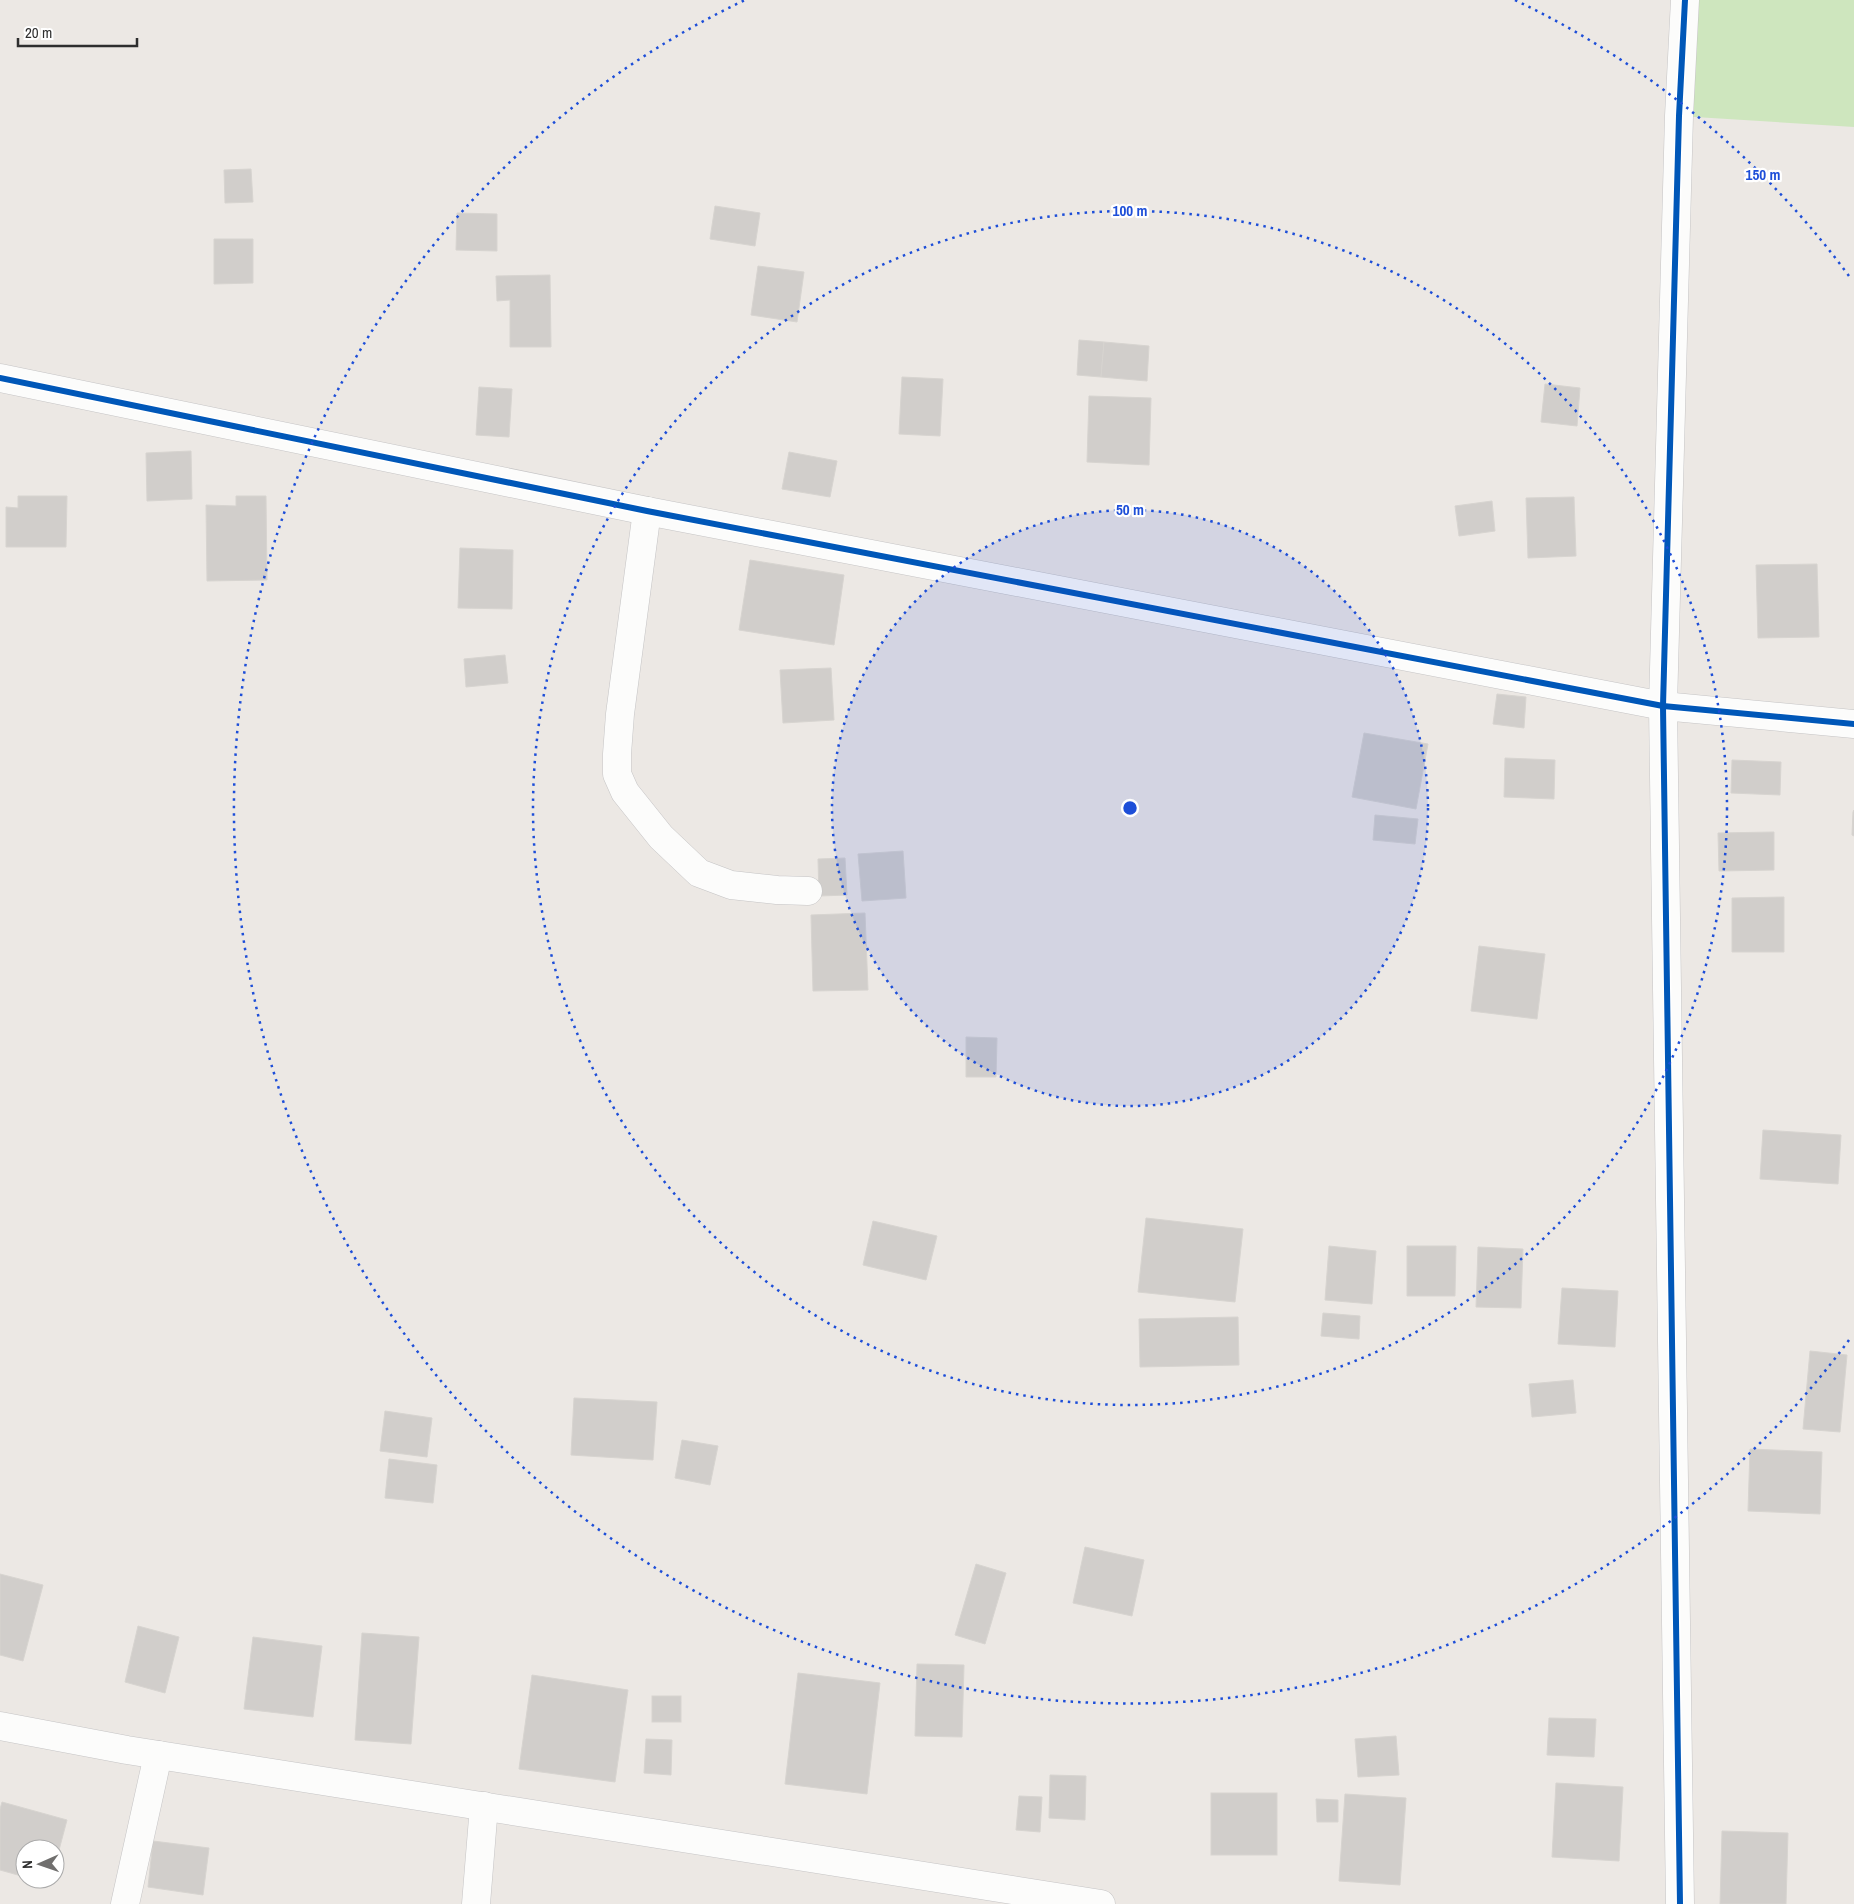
<svg xmlns="http://www.w3.org/2000/svg" width="1854" height="1904" font-family="'Archivo Narrow',sans-serif">
<style>
.green{fill:#cee6be}
.building{fill:#d1cecb;stroke:#d7d4d0}
.lines{fill:none;stroke-linecap:round;stroke-linejoin:round}
.minor-casing{stroke:#c5c4c5;stroke-width:29}
.minor{stroke:#fcfcfb;stroke-width:28}
.cycleway-casing{stroke:#fff;stroke-width:9}
.cycleway{stroke:#0057b8;stroke-width:6}
.ring{fill:none;stroke:#1d4ed8;stroke-width:2.5;stroke-dasharray:2.5 5}
.centre{fill:#1d4ed8;stroke:#fff;stroke-width:2.5}
.ring-label{font-size:15px;text-anchor:middle;font-weight:bold;fill:#1d4ed8;stroke:#fff;stroke-width:4.5;stroke-linejoin:round;paint-order:stroke}
</style>
<rect width="100%" height="100%" fill="#ece8e4"/>
<polygon class="green" points="1685,0 1854,0 1854,127 1679,116"/>
<g class="building">
<polygon points="251,169 253,202 225,203 224,170"/>
<polygon points="715,206 760,213 755,246 710,239"/>
<polygon points="457,213 497,214 497,251 456,250"/>
<polygon points="214,239 253,239 253,283 214,284"/>
<polygon points="758,266 804,272 797,322 751,315"/>
<polygon points="550,275 551,347 510,347 510,300 497,301 496,276"/>
<polygon points="1079,340 1104,342 1101,377 1077,375"/>
<polygon points="1104,342 1149,346 1147,381 1101,377"/>
<polygon points="902,377 943,379 940,436 899,434"/>
<polygon points="1545,384 1580,388 1577,426 1541,422"/>
<polygon points="479,387 512,389 509,437 476,435"/>
<polygon points="1089,396 1151,398 1149,465 1087,462"/>
<polygon points="191,451 192,499 147,501 146,453"/>
<polygon points="789,452 837,461 830,497 782,489"/>
<polygon points="18,496 67,496 66,547 6,547 6,507 18,508"/>
<polygon points="236,496 266,496 267,580 207,581 206,505 236,506"/>
<polygon points="1574,497 1576,556 1528,558 1526,498"/>
<polygon points="1492,501 1495,531 1459,536 1455,506"/>
<polygon points="460,548 513,550 512,609 458,608"/>
<polygon points="750,560 844,575 834,645 739,630"/>
<polygon points="1817,564 1819,637 1758,638 1756,565"/>
<polygon points="505,655 508,683 466,687 464,659"/>
<polygon points="831,668 834,720 783,723 780,670"/>
<polygon points="1497,694 1526,697 1524,728 1493,724"/>
<polygon points="1364,733 1428,744 1416,809 1352,797"/>
<polygon points="1505,758 1555,760 1554,799 1504,797"/>
<polygon points="1732,760 1781,762 1780,795 1731,793"/>
<polygon points="1854,810 1854,836 1852,835 1853,812"/>
<polygon points="1375,815 1418,819 1415,844 1373,840"/>
<polygon points="1774,832 1774,870 1719,871 1718,833"/>
<polygon points="903,851 906,898 862,901 858,854"/>
<polygon points="845,858 847,895 819,896 818,859"/>
<polygon points="1784,897 1784,952 1732,952 1732,898"/>
<polygon points="865,913 868,990 813,991 811,915"/>
<polygon points="1479,946 1545,954 1537,1019 1471,1011"/>
<polygon points="966,1037 997,1038 996,1077 966,1077"/>
<polygon points="1763,1130 1841,1135 1838,1184 1760,1179"/>
<polygon points="1146,1218 1243,1229 1235,1302 1138,1292"/>
<polygon points="873,1221 937,1236 926,1280 863,1265"/>
<polygon points="1329,1246 1376,1251 1372,1304 1325,1300"/>
<polygon points="1407,1246 1456,1246 1455,1296 1407,1296"/>
<polygon points="1478,1247 1523,1249 1521,1308 1476,1307"/>
<polygon points="1562,1288 1618,1291 1615,1347 1558,1344"/>
<polygon points="1323,1313 1360,1316 1359,1339 1321,1336"/>
<polygon points="1238,1317 1239,1365 1140,1367 1139,1319"/>
<polygon points="1810,1351 1847,1355 1840,1432 1803,1429"/>
<polygon points="1573,1380 1576,1413 1532,1417 1529,1384"/>
<polygon points="574,1398 657,1402 653,1460 571,1455"/>
<polygon points="385,1411 432,1418 427,1457 380,1451"/>
<polygon points="682,1440 718,1446 710,1485 675,1478"/>
<polygon points="1750,1449 1822,1452 1820,1514 1748,1511"/>
<polygon points="389,1459 437,1465 433,1503 385,1498"/>
<polygon points="1085,1547 1144,1560 1132,1616 1073,1603"/>
<polygon points="976,1564 1006,1573 985,1644 955,1635"/>
<polygon points="0,1574 43,1585 23,1661 0,1655"/>
<polygon points="138,1626 179,1637 165,1693 125,1682"/>
<polygon points="362,1633 419,1637 411,1744 355,1740"/>
<polygon points="253,1637 322,1646 313,1717 244,1709"/>
<polygon points="917,1664 964,1665 962,1737 915,1736"/>
<polygon points="798,1673 880,1683 867,1794 785,1784"/>
<polygon points="532,1675 628,1690 615,1782 519,1769"/>
<rect x="652" y="1696" width="29" height="26"/>
<polygon points="1549,1718 1596,1719 1594,1757 1547,1755"/>
<polygon points="1396,1736 1399,1775 1358,1777 1355,1739"/>
<polygon points="646,1739 672,1740 671,1775 644,1773"/>
<polygon points="1050,1775 1086,1776 1085,1820 1049,1818"/>
<polygon points="1556,1783 1623,1787 1619,1861 1552,1857"/>
<rect x="1211" y="1793" width="66" height="62"/>
<polygon points="1345,1794 1406,1798 1400,1885 1339,1881"/>
<polygon points="1019,1796 1042,1797 1040,1832 1016,1830"/>
<polygon points="1316,1799 1338,1800 1338,1822 1317,1822"/>
<polygon points="2,1802 67,1820 55,1865 55,1849 25,1849 25,1877 0,1870 0,1809"/>
<polygon points="1722,1831 1788,1833 1786,1904 1720,1904"/>
<polygon points="153,1841 209,1848 203,1895 148,1887"/>
<polygon points="32,1879 51,1879 50,1884"/>
</g>
<g class="lines">
<g class="minor-casing">
<g id="minor">
<polyline points="0,378 647,511 1663,706 1854,724"/>
<polyline points="647,511 620,714 617,754 617,774 625,792 661,837 699,873 731,885 777,890 808,891"/>
<polyline points="0,1726 127,1750 1101,1904"/>
<polyline points="125,1904 158,1755"/>
<polyline points="476,1904 484,1806"/>
<polyline points="1680,1904 1663,706 1679,116 1685,0"/>
</g>
</g>
<use href="#minor" class="minor"/>
<g class="cycleway-casing">
<g id="cycleway">
<polyline points="0,378 647,511 1663,706 1854,724"/>
<polyline points="1680,1904 1663,706 1679,116 1685,0"/>
</g>
</g>
<use href="#cycleway" class="cycleway"/>
</g>
<circle cx="1130" cy="808" r="298" fill="#1d4ed8" fill-opacity=".12"/>
<g class="ring">
<circle cx="1130" cy="808" r="298"/>
<circle cx="1130" cy="808" r="597"/>
<path d="M1849 1340A895 895 0 1 1 745 0M1515 0A895 895 0 0 1 1849 276"/>
</g>
<circle cx="1130" cy="808" r="8" class="centre"/>
<g class="ring-label">
<text x="1763" y="180">150 m</text>
<text x="1130" y="216">100 m</text>
<text x="1130" y="515">50 m</text>
</g>
<g transform="translate(40 1864) rotate(268)"><circle r="24" fill="#ffffff" stroke="#ababab"/>
<path d="M0-4L9 19L0 12L-9 19Z" fill="#706f6e"/>
<text y="-8" font-size="14" font-weight="bold" text-anchor="middle" fill="#2e2e2e">N</text>
</g>
<path d="M18 38v8h119v-8" fill="none" stroke="#2e2e2e" stroke-width="2.5"/>
<text x="25" y="38" font-size="15" fill="#2e2e2e" stroke="#ffffff" stroke-width="4" paint-order="stroke">20 m</text>
</svg>
